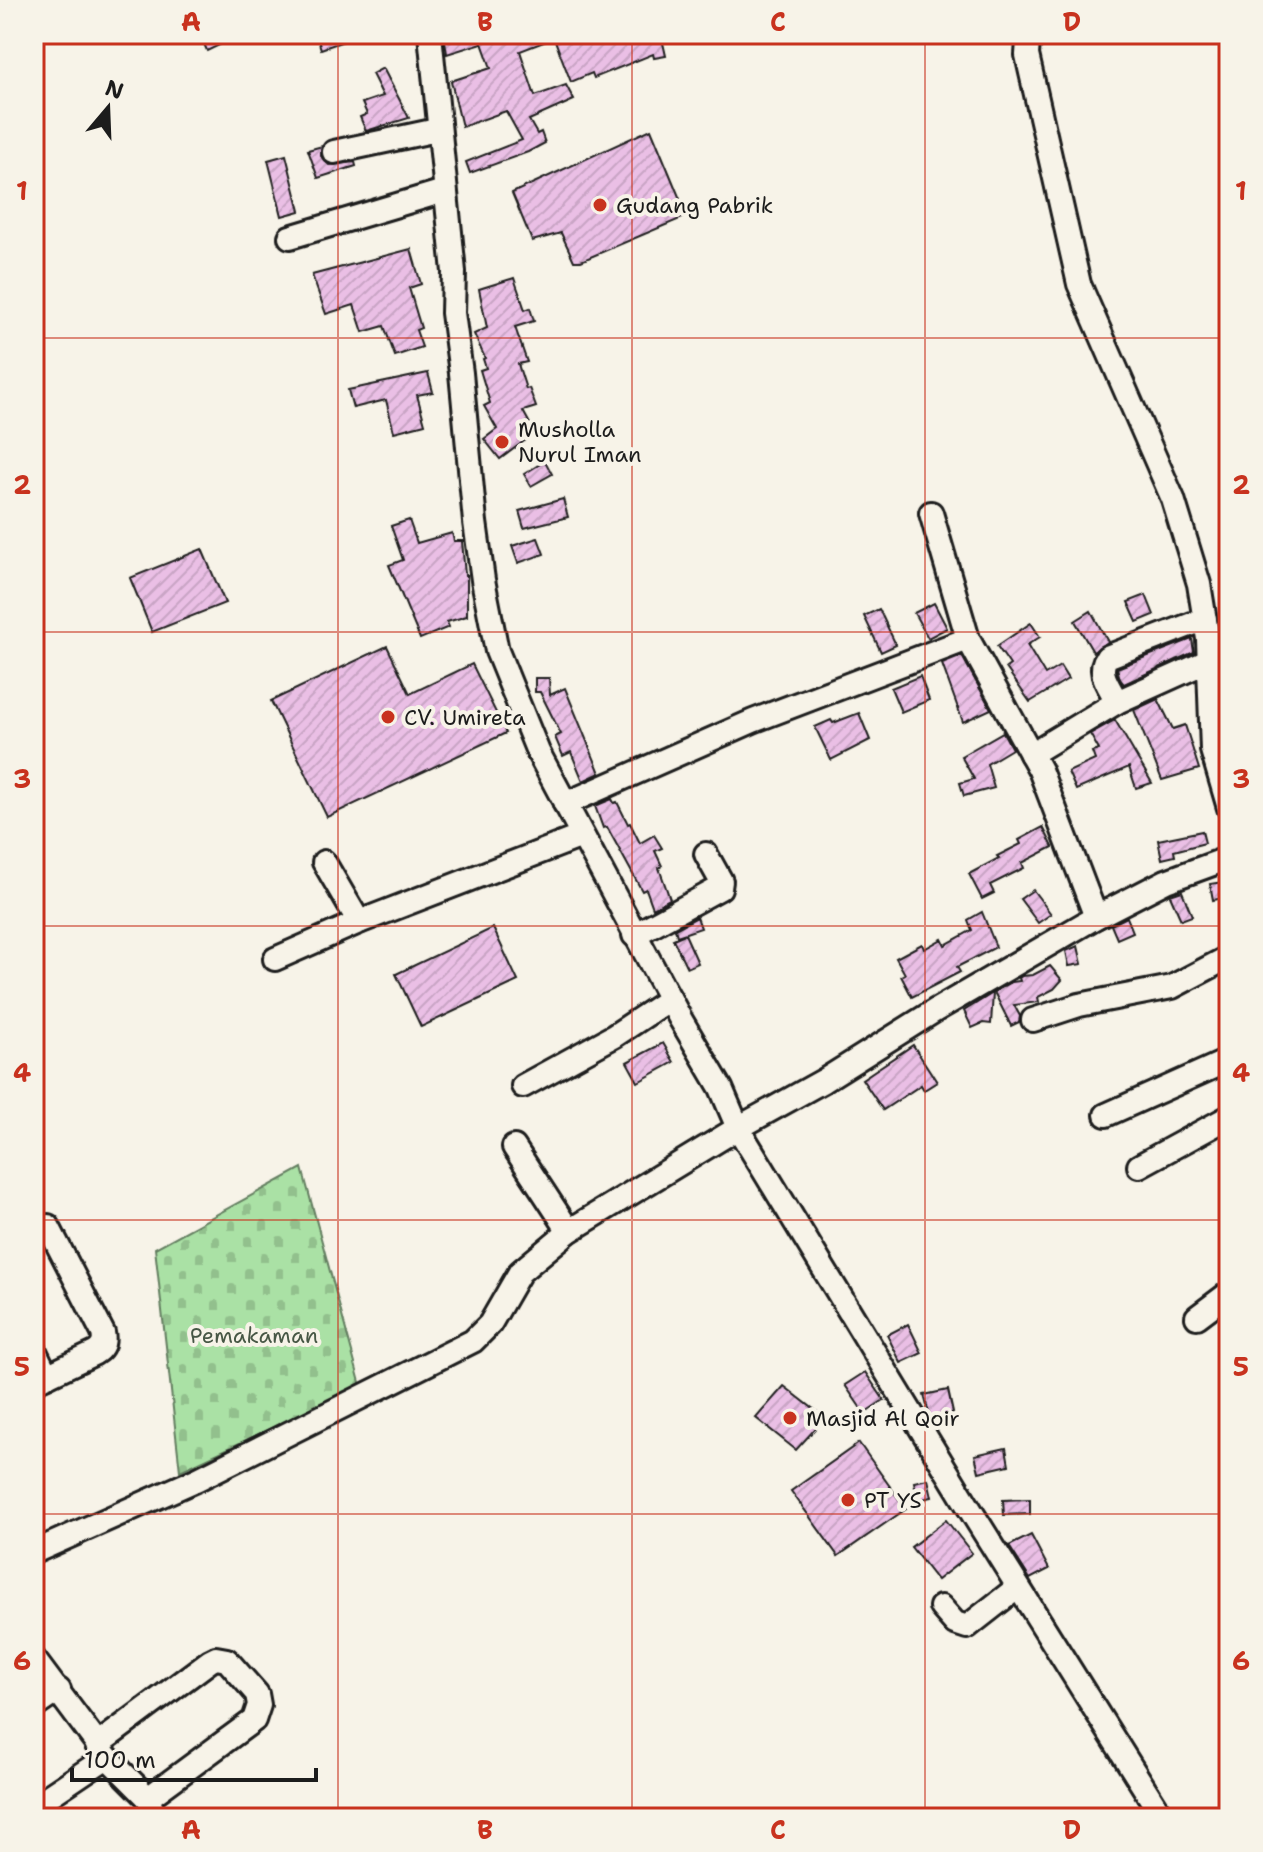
<svg xmlns="http://www.w3.org/2000/svg" width="1263" height="1852" font-family="'Shantell Sans',sans-serif">
<style>
.cemetery{fill:url(#cemetery-stones);stroke:#637e60;stroke-width:2}
.building{fill:url(#building-hatch);stroke:#1c1c1c;stroke-width:2}
.lines{fill:none;stroke-linecap:round;stroke-linejoin:round}
.minor-casing{stroke:#1c1c1c;stroke-width:28}
.minor{stroke:#f7f3e8;stroke-width:22}
.grid{fill:none;stroke:#c8321e;stroke-width:2;stroke-opacity:0.55}
.poi-dot{fill:#c8321e;stroke:#f7f3e8;stroke-width:3}
.labels{text-anchor:middle;dominant-baseline:central;stroke-width:8;stroke-linejoin:round;paint-order:stroke}
.poi-label{font-size:22px;fill:#1c1c1c;stroke:#f7f3e8;text-anchor:start}
.park-label{font-size:22px;fill:#475745;stroke:#f7f3e8}
.neatline{fill:none;stroke:#c8321e;stroke-width:3}
.grid-label{font-size:26px;text-anchor:middle;font-weight:bold;fill:#c8321e}
</style>
<defs>
<pattern id="cemetery-stones" width="16" height="16" patternUnits="userSpaceOnUse" patternTransform="scale(2)"><rect width="16" height="16" fill="#aae1a5"/><path d="M2 7V4a2 2 0 0 1 4 0v3zM10 15v-3a2 2 0 0 1 4 0v3z" fill="#92c08d"/></pattern>
<pattern id="building-hatch" width="6" height="6" patternUnits="userSpaceOnUse" patternTransform="scale(2)"><rect width="6" height="6" fill="#eabfe5"/><path d="M-1 1l2-2M0 6l6-6M5 7l2-2" fill="none" stroke="#c8a4c4"/></pattern>
</defs>
<rect width="100%" height="100%" fill="#f7f3e8"/>
<filter id="ink" filterUnits="userSpaceOnUse"><feTurbulence type="fractalNoise" baseFrequency=".0125" numOctaves="2"/><feDisplacementMap in="SourceGraphic" scale="16" xChannelSelector="R" yChannelSelector="G"/><feConvolveMatrix kernelMatrix="1 2 1 2 8 2 1 2 1" color-interpolation-filters="sRGB"/></filter>
<g filter="url(#ink)">
<polygon class="cemetery" points="302,1168 361,1386 180,1471 155,1248"/>
<g class="building">
<polygon points="200,34 242,34 207,51"/>
<polygon points="316,34 358,34 358,36 321,49"/>
<polygon points="444,34 661,34 666,56 654,58 653,54 594,78 592,73 571,82 554,38 520,51 535,96 566,85 574,100 529,120 537,134 541,132 545,143 528,152 470,173 466,162 522,140 506,111 462,127 451,81 491,68 482,43 447,54"/>
<polygon points="383,68 409,118 366,131 360,117 367,114 362,103 383,96 372,74"/>
<polygon points="651,129 687,216 581,261 574,261 561,233 532,241 512,193"/>
<polygon points="322,146 321,156 329,165 355,162 356,166 318,178 308,150"/>
<polygon points="286,155 300,211 282,216 268,160"/>
<polygon points="411,249 421,284 409,288 421,328 416,330 422,347 395,356 384,326 363,332 354,305 326,314 312,275"/>
<polygon points="514,278 525,310 530,308 534,321 515,327 527,362 518,364 526,389 529,388 536,407 523,411 535,433 500,459 484,439 497,429 484,406 490,403 480,370 486,368 483,359 485,358 474,334 487,328 479,289"/>
<polygon points="428,373 433,392 417,395 425,424 394,432 386,400 353,408 348,390"/>
<polygon points="545,461 552,474 531,486 524,474"/>
<polygon points="563,499 568,517 524,528 519,511"/>
<polygon points="409,520 417,543 452,533 454,541 462,541 465,575 467,575 467,616 447,622 449,627 420,639 389,565 403,560 391,526"/>
<polygon points="538,538 544,554 518,563 512,546"/>
<polygon points="202,549 225,603 152,632 130,578"/>
<polygon points="1146,595 1154,615 1137,622 1128,602"/>
<polygon points="934,603 947,628 928,638 914,613"/>
<polygon points="879,609 896,645 881,652 864,616"/>
<polygon points="1091,611 1108,642 1093,652 1075,621"/>
<polygon points="1031,623 1040,637 1027,645 1045,675 1060,666 1068,679 1030,702 1006,668 1010,665 997,646"/>
<polygon points="1192,639 1194,652 1124,684 1120,679 1117,668"/>
<polygon points="387,646 410,694 472,664 506,733 327,817 271,701"/>
<polygon points="962,656 991,709 963,722 942,664"/>
<polygon points="920,676 929,700 901,712 891,688"/>
<polygon points="535,678 549,678 550,695 565,688 600,773 583,781 571,752 563,756 555,737 561,734 540,692 535,692"/>
<polygon points="1158,699 1173,729 1185,725 1199,769 1162,780 1134,710"/>
<polygon points="859,713 870,740 831,760 815,727 831,720 833,723"/>
<polygon points="1115,720 1152,783 1136,788 1129,767 1076,790 1068,772 1095,760 1092,752 1099,750 1090,734"/>
<polygon points="1003,732 1012,749 987,764 994,788 964,796 960,783 974,779 961,756"/>
<polygon points="612,799 614,803 617,802 628,824 630,823 640,843 654,835 662,848 655,851 662,866 659,868 670,899 653,908 646,889 642,891 607,827 603,828 595,806"/>
<polygon points="1043,827 1053,847 1022,863 1024,868 990,885 994,893 982,899 969,874 999,858 997,856 1021,844 1019,840"/>
<polygon points="1202,831 1205,843 1174,851 1175,856 1162,859 1158,840"/>
<polygon points="1229,881 1229,897 1213,900 1210,884"/>
<polygon points="1033,890 1051,914 1038,923 1020,899"/>
<polygon points="1182,891 1192,916 1181,920 1170,895"/>
<polygon points="982,912 996,947 957,967 960,972 912,997 901,976 905,974 896,958 922,944 924,949 942,939 945,945 972,930 968,920"/>
<polygon points="697,917 701,928 677,936 675,929"/>
<polygon points="1127,917 1133,932 1117,939 1111,925"/>
<polygon points="493,928 518,981 421,1027 396,974"/>
<polygon points="685,934 698,963 687,968 673,939"/>
<polygon points="1078,946 1082,964 1069,966 1066,951"/>
<polygon points="1050,966 1062,980 1054,989 1038,997 1039,1002 1014,1005 1020,1016 1019,1022 1011,1026 994,992 1012,982 1020,981 1019,978 1022,976 1033,975"/>
<polygon points="993,993 991,1024 983,1023 972,1028 964,1011"/>
<polygon points="663,1043 674,1062 638,1082 627,1062"/>
<polygon points="913,1045 937,1082 924,1090 921,1085 883,1110 862,1079"/>
<polygon points="908,1324 922,1353 901,1363 887,1335"/>
<polygon points="865,1372 884,1400 864,1413 845,1385"/>
<polygon points="784,1386 825,1418 796,1450 756,1418"/>
<polygon points="948,1390 953,1413 930,1417 924,1395"/>
<polygon points="859,1443 906,1509 838,1556 791,1491"/>
<polygon points="1006,1448 1009,1465 979,1472 975,1455"/>
<polygon points="928,1479 932,1497 918,1500 914,1482"/>
<polygon points="1030,1499 1030,1514 1004,1515 1003,1500"/>
<polygon points="946,1520 972,1553 937,1580 911,1547"/>
<polygon points="1031,1535 1049,1569 1030,1579 1009,1546"/>
</g>
<g class="lines">
<g class="minor-casing">
<g id="minor">
<polyline points="430,34 454,272 453,313 461,373 475,522 483,580 497,651 538,752 681,1020 721,1088 738,1128 974,1516 1163,1818"/>
<polyline points="1033,34 1028,41 1027,55 1079,284 1173,499 1199,584 1208,639 1212,750 1229,808"/>
<polyline points="334,152 437,130"/>
<polyline points="290,237 444,191"/>
<polyline points="931,513 968,639 1040,770 1096,917"/>
<path d="M 1117,702 C 1110,687 1096,672 1107,657 L 1205,619"/>
<polyline points="1031,754 1117,702 1208,661"/>
<polyline points="565,804 753,721 968,639"/>
<polyline points="324,862 359,922"/>
<polyline points="634,935 720,888 721,881 706,854"/>
<polyline points="275,959 359,922 582,836"/>
<polyline points="1033,1020 1079,1005 1172,987 1229,957"/>
<polyline points="523,1086 614,1036 670,999"/>
<polyline points="1106,1115 1229,1060"/>
<polyline points="514,1147 569,1231"/>
<polyline points="1139,1166 1229,1117"/>
<polyline points="1197,1317 1229,1293"/>
<polyline points="34,1349 47,1376"/>
<path d="M 34,1382 L 95,1353 C 103,1348 105,1342 103,1333 L 48,1226"/>
<polyline points="34,1552 198,1479 473,1341 490,1324 520,1272 569,1231 738,1128 823,1081 936,1010 1096,917 1166,881 1229,858"/>
<polyline points="941,1607 955,1623 967,1627 1018,1587"/>
<polyline points="34,1659 107,1757 148,1798 152,1809 150,1818"/>
<polyline points="34,1707 59,1690"/>
<polyline points="97,1745 210,1661 216,1658 227,1660 257,1694 259,1705 254,1720 148,1798"/>
<polyline points="34,1806 107,1757"/>
</g>
</g>
<use href="#minor" class="minor"/>
</g>
</g>
<path class="grid" d="M 338,34 L 338,1818M 632,34 L 632,1818M 925,34 L 925,1818M 34,338 L 1229,338M 34,632 L 1229,632M 34,926 L 1229,926M 34,1220 L 1229,1220M 34,1514 L 1229,1514"/>
<g class="poi-dot">
<circle cx="600" cy="205" r="8"/>
<circle cx="502" cy="442" r="8"/>
<circle cx="388" cy="717" r="8"/>
<circle cx="790" cy="1418" r="8"/>
<circle cx="848" cy="1500" r="8"/>
</g>
<g class="labels">
<g class="poi-label">
<text x="616" y="205">Gudang Pabrik</text>
<text x="518" y="429">Musholla<tspan x="518" dy="25">Nurul Iman</tspan></text>
<text x="404" y="717">CV. Umireta</text>
<text x="806" y="1418">Masjid Al Qoir</text>
<text x="864" y="1500">PT YS</text>
</g>
<g class="park-label">
<text x="254" y="1335">Pemakaman</text>
</g>
</g>
<rect width="1263" height="1852" fill="none" stroke="#f7f3e8" stroke-width="88"/>
<g transform="translate(108 108) rotate(19)" stroke="#f7f3e8" stroke-width="6" paint-order="stroke">
<path d="M0-6L14 30L0 20L-14 30Z" fill="#1c1c1c"/>
<text y="-12" font-size="22" font-weight="bold" text-anchor="middle" fill="#1c1c1c">N</text>
</g>
<path d="M72 1768v12h244v-12" fill="none" stroke="#1c1c1c" stroke-width="4"/>
<text x="84" y="1768" font-size="24" fill="#1c1c1c" stroke="#f7f3e8" stroke-width="6" paint-order="stroke">100 m</text>
<rect x="44" y="44" width="1175" height="1764" class="neatline"/>
<g class="grid-label">
<text x="191" y="31">A</text>
<text x="485" y="31">B</text>
<text x="778" y="31">C</text>
<text x="1072" y="31">D</text>
<text x="22" y="200">1</text>
<text x="1241" y="200">1</text>
<text x="22" y="494">2</text>
<text x="1241" y="494">2</text>
<text x="22" y="788">3</text>
<text x="1241" y="788">3</text>
<text x="22" y="1082">4</text>
<text x="1241" y="1082">4</text>
<text x="22" y="1376">5</text>
<text x="1241" y="1376">5</text>
<text x="22" y="1670">6</text>
<text x="1241" y="1670">6</text>
<text x="191" y="1839">A</text>
<text x="485" y="1839">B</text>
<text x="778" y="1839">C</text>
<text x="1072" y="1839">D</text>
</g>
</svg>
